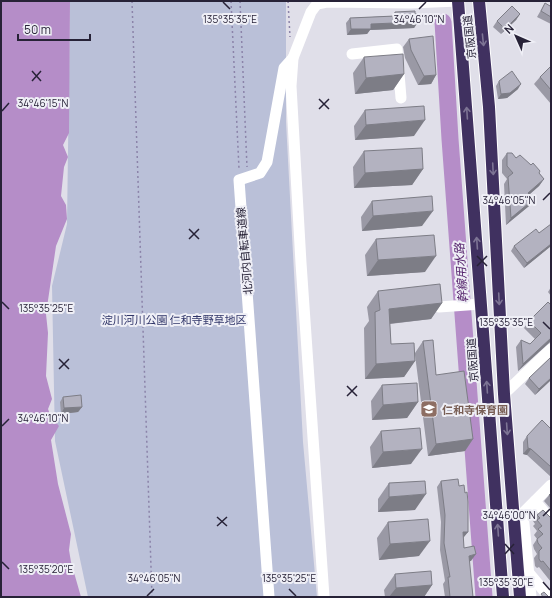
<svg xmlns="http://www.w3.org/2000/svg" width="552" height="598" font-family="Manrope,'Noto Sans JP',sans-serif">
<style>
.green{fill:#bac0d8}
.water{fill:#b58dc8}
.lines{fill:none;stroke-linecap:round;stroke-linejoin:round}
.river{stroke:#b58dc8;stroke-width:17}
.highway-casing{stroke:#fff;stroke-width:14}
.path{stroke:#8b83a9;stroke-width:1.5;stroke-dasharray:2 3;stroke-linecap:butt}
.minor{stroke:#fff;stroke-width:11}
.highway{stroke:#403160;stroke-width:12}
.wall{fill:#9a99a5}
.shaded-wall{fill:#7d7d86}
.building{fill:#b3b2c0;stroke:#7d7d86}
.oneway{stroke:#7d7494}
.ticks{fill:none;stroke:#272237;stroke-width:1.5}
.labels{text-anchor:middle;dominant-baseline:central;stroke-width:4;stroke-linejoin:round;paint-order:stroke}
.street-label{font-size:11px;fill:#272237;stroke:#efeff6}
.park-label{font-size:11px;fill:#313669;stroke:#efeff6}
.education-label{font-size:11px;font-weight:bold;fill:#785e54;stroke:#efeff6;text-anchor:start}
.water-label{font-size:12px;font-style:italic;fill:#55236c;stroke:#efeff6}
.ticks-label{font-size:10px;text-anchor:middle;fill:#272237;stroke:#efeff6;stroke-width:4;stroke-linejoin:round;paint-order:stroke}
</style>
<rect width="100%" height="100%" fill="#e0dfe9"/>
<polygon class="green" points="70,1 286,1 286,122 303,442 317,597 88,597 55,441 52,286 67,224"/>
<polygon class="water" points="1,1 70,1 69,133 63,145 68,157 64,167 61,196 66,205 67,219 56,246 46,314 48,333 46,376 52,399 48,409 51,417 59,426 51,440 58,484 71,534 69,550 71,562 81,597 1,597"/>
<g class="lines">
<polyline class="river" points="443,22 450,139 484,597"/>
<g class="highway-casing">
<g id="highway">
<polyline points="458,1 503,597"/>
<polyline points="479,1 489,107 504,394 520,597"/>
</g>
</g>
<g class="path">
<polyline points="132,1 152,597"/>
<polyline points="231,1 239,169"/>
<polyline points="240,1 247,167"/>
<polyline points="288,1 290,37"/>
</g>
<g class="minor">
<polyline points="352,54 397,49 401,98"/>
<polyline points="439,307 481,304"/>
<polyline points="504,394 551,349"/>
<polyline points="535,501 551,520"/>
<polyline points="523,513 531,597"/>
<polyline points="518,516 523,513 551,485"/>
<polyline points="529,573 549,597"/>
<polyline points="269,597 239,180 260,173 267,162 284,68 293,58"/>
<polyline points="324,597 301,263 291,86 293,58 311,12 317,4 327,2 411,3 458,1"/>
</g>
<use href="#highway" class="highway"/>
</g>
<g class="wall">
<polygon points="545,3 550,6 551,4 551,24 537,17"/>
<polygon points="395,12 415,14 418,22 414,28 370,30 367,34 347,35 346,23 350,18 392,16"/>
<polygon points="520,14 516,20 501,34 493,27 497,21"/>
<polygon points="409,39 436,75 431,84 418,85 405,58 403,47"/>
<polygon points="364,57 404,74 393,90 355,94 353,73"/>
<polygon points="551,66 551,104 534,84 540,77"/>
<polygon points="499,81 518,89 507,98 498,99 496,86"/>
<polygon points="365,110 414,136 355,140 354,126"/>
<polygon points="364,151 423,169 412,185 354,188 353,167"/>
<polygon points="507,153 516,158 539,173 544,179 539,186 530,194 534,199 529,206 506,225 504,184 507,179 502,173 502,160"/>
<polygon points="372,201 422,226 362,231 361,217"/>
<polygon points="539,233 551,246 524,268 511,251 514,246"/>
<polygon points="376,239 425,272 367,276 365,255"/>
<polygon points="551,287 551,296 548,292"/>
<polygon points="378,291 442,303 431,319 390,324 391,344 415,353 423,341 436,375 473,439 465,451 428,456 415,355 415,361 404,377 365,379 364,328 369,321 367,307"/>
<polygon points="551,305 551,342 550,342 518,371 516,347 521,340 530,344 535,339 524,328 529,321"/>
<polygon points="529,378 551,380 535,395 525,384"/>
<polygon points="382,385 418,402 407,418 372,420 371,401"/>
<polygon points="63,397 82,407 78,412 61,414 60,402"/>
<polygon points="551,429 551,477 527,455 523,454 523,442 527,436"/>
<polygon points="381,431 411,464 372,468 370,447"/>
<polygon points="441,481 459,486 468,532 463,538 464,548 471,561 469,561 473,597 445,597 443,584 445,581 440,550 441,522 437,487"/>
<polygon points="389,483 415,510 378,512 378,499"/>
<polygon points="551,493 551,509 544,501"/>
<polygon points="537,515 551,518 551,582 539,567 537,568 535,566 534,558 537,554 534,549 533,545 537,539 534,535 537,531 533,526 535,524 533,521"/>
<polygon points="388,522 419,556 379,560 377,538"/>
<polygon points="395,574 432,585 424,597 385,597 384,590"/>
</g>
<g class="shaded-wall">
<polygon points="520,14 516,20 501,34 505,29"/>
<polygon points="418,22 414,28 370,30 367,34 347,35 351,29 371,24"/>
<polygon points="404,74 393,90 355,94 366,78"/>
<polygon points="436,75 431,84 418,85 424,76"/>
<polygon points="521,84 518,89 507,98 498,99 501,94"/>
<polygon points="425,120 414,136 355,140 366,125"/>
<polygon points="423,169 412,185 354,188 365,173"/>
<polygon points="544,179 539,186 523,200 528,193"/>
<polygon points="534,199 529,206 506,225 511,218"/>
<polygon points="433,211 422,226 362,231 373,216"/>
<polygon points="551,244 551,246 524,268 527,263"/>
<polygon points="436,256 425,272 367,276 378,260"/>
<polygon points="442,303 431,319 378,325 389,309"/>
<polygon points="551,338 550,342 518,371 523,364"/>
<polygon points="415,361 404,377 365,379 376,364"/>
<polygon points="551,378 551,380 535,395 539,389"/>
<polygon points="418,402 407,418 372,420 383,405"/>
<polygon points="82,407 78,412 61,414 64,408"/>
<polygon points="473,439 465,451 428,456 436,444"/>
<polygon points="528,448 531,449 527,455 523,454"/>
<polygon points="422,449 411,464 372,468 383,452"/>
<polygon points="426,494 415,510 378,512 389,497"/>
<polygon points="463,532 468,532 463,538"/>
<polygon points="430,541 419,556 379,560 390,544"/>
<polygon points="476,554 471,561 464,562 469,556"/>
<polygon points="432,585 424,597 389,597 396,588"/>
</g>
<g class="building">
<polygon points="545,3 550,6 551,4 551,17 541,11"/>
<polygon points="512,6 520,14 505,29 497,21"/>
<polygon points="415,11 415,14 417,14 418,22 371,24 371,29 351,29 350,18 395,16 395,12"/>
<polygon points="433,36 436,75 424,76 411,50 409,39"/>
<polygon points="403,54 404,74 366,78 364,57"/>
<polygon points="551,66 551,90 540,77"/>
<polygon points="512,71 521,84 510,93 501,94 499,81"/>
<polygon points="424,106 425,120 366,125 365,110"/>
<polygon points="422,148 423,169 365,173 364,151"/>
<polygon points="507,153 512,153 516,158 520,155 531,165 533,163 540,171 539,173 544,179 528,193 534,199 511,218 508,177 513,173 507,166"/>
<polygon points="432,196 433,211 373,216 372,201"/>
<polygon points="551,224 551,244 527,263 514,246 536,229 539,233"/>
<polygon points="434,235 436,256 378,260 376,239"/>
<polygon points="440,284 442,303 389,309 391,344 414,343 415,361 376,364 375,312 380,310 378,291"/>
<polygon points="548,302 551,305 551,338 523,364 521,340 530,344 541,333 529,321"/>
<polygon points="433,340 436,375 464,371 473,439 436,444 423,341"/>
<polygon points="550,358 551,360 551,378 539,389 529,378"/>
<polygon points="417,383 418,402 383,405 382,385"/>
<polygon points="81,395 82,407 64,408 63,397"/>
<polygon points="542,420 551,429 551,467 531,449 528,448 527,436"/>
<polygon points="420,428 422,449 383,452 381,431"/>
<polygon points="458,479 459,486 464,485 465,493 467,492 468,502 468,532 463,532 464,548 474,546 476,554 469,556 473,597 450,597 448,577 450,577 444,543 445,515 441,481"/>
<polygon points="425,481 426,494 389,497 389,483"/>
<polygon points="551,493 551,498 549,495"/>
<polygon points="543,510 551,518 551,571 543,561 541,562 539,559 539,551 542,548 538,543 537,539 543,534 538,529 542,526 537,520 540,518 537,515"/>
<polygon points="428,519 430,541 390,544 388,522"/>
<polygon points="431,571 432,585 396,588 395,574"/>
<polygon points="544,592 549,597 543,597 541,594"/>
</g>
<defs><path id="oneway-shaft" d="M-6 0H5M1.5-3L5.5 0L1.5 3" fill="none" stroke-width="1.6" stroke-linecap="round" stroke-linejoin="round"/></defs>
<g class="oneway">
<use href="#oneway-shaft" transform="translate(483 40) rotate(84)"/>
<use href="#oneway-shaft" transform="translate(467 113) rotate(-94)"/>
<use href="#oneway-shaft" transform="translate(493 169) rotate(87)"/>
<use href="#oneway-shaft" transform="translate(477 243) rotate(-94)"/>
<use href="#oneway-shaft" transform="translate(499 299) rotate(87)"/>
<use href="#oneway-shaft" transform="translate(487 387) rotate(-94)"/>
<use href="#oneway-shaft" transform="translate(507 429) rotate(86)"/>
<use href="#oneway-shaft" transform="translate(498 530) rotate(-94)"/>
</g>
<path class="ticks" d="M 223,2 L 230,9M 419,9 L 426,2M 32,71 L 41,81M 32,81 L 41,71M 319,99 L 329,109M 319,109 L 329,99M 2,111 L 9,103M 543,200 L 550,193M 189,229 L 199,239M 189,239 L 199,229M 477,256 L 487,266M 477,266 L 487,256M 2,302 L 9,309M 543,322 L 550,329M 59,359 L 69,369M 59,369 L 69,359M 347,386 L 357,396M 347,396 L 357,386M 2,426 L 9,419M 543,516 L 550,509M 217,517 L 227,526M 217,526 L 227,517M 505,544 L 514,554M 505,554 L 514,544M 2,562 L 9,569M 543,582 L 550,590M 289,589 L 296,596M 147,596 L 154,589"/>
<defs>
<g id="school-square" transform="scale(0.9)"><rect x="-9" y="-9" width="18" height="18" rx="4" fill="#8d6e63" stroke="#efeff6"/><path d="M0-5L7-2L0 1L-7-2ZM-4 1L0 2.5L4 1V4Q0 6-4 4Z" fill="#fff"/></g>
</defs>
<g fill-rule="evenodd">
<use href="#school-square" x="429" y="409"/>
</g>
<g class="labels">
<g class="street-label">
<text transform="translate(469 37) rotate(-96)">京阪国道</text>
<text transform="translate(244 251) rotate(-95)">北河内自転車道線</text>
<text transform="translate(472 360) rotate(-94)">京阪国道</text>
</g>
<g class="park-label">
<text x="174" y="319">淀川河川公園 仁和寺野草地区</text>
</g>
<g class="education-label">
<text x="442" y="409">仁和寺保育園</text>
</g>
<g class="water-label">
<text transform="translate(461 273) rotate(-94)">幹線用水路</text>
</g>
</g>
<g class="ticks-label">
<text x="230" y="23">135°35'35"E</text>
<text x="419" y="23">34°46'10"N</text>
<text x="43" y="107">34°46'15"N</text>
<text x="509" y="204">34°46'05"N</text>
<text x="46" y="312">135°35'25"E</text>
<text x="506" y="326">135°35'35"E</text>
<text x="43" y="422">34°46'10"N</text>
<text x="509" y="519">34°46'00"N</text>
<text x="46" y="573">135°35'20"E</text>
<text x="154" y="582">34°46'05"N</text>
<text x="289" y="582">135°35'25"E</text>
<text x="506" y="586">135°35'30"E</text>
</g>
<rect width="552" height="598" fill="none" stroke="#272237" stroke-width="4"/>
<g transform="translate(516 36) rotate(315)" stroke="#efeff6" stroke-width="3" paint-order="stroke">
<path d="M0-3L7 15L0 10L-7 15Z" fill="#272237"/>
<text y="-6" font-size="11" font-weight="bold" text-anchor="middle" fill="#272237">N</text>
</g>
<path d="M18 34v6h72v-6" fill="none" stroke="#272237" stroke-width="2"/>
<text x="24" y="34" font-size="12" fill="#272237" stroke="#efeff6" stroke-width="3" paint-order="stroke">50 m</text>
</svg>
